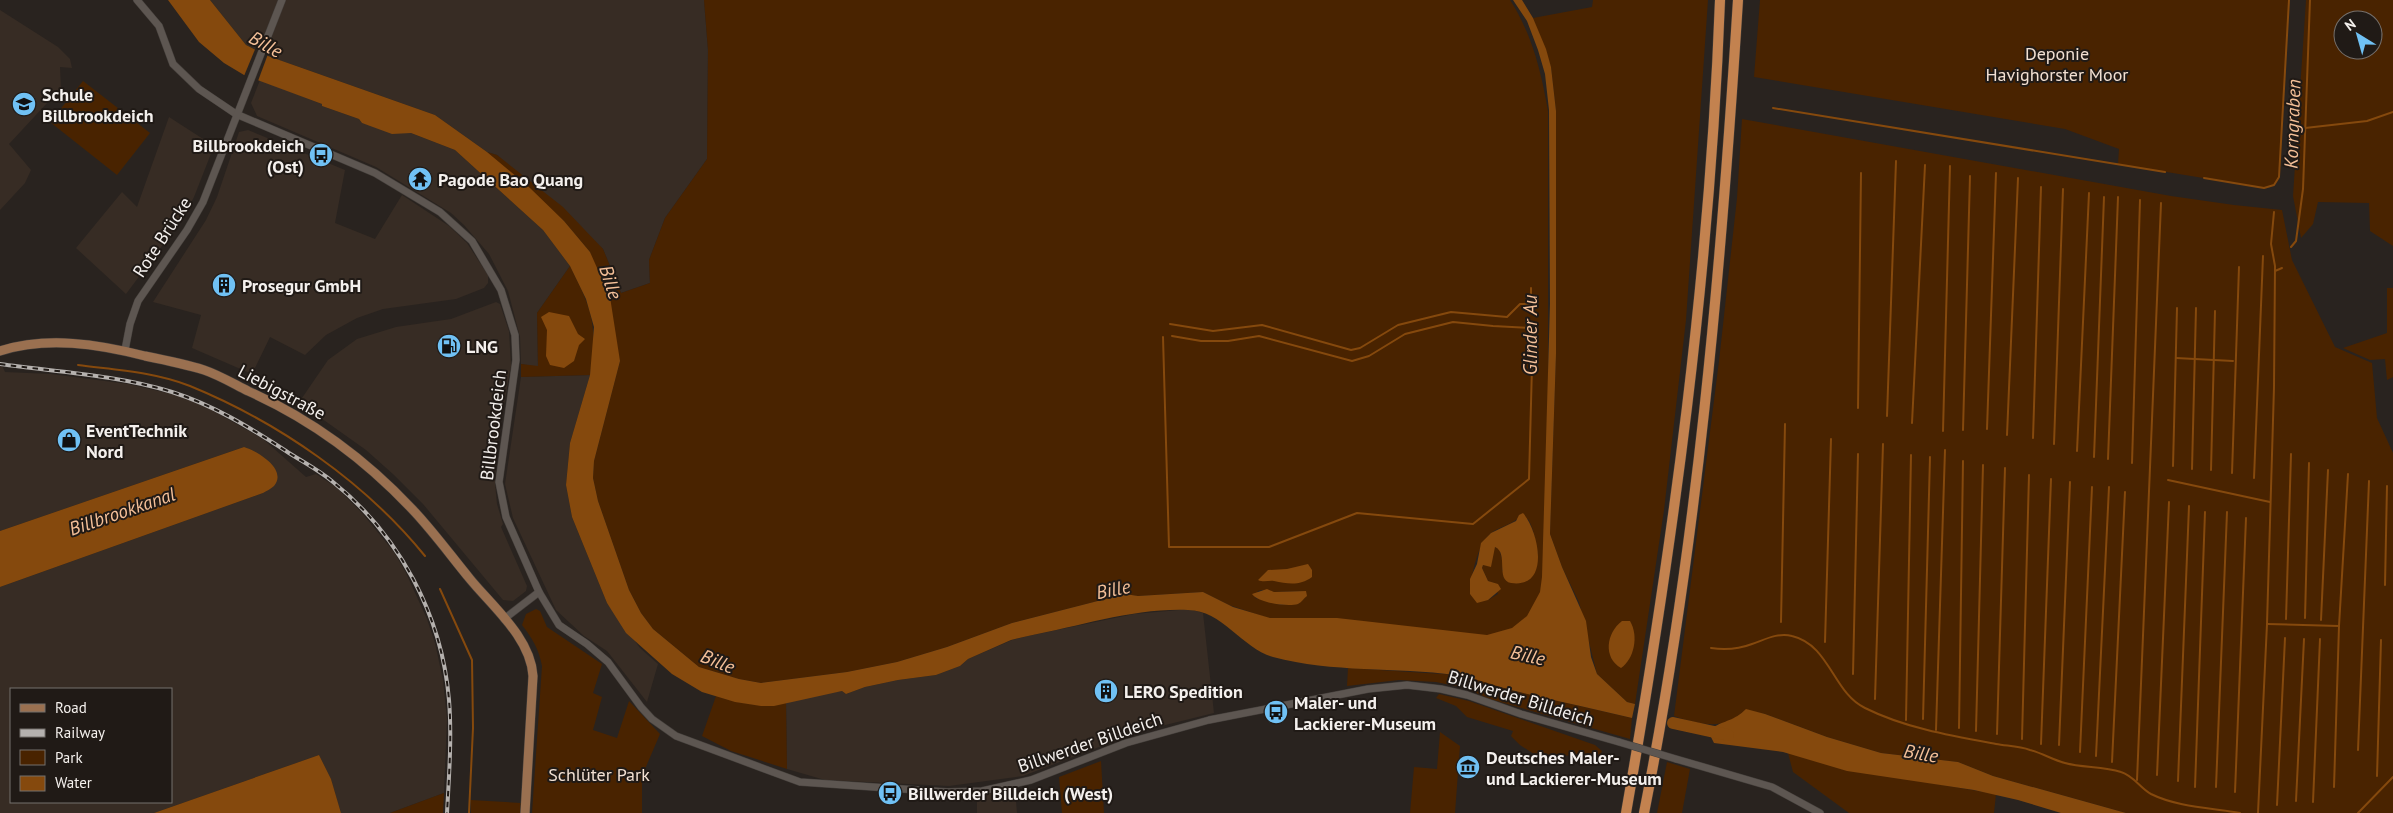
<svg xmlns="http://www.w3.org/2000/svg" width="2393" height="813" font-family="'PT Sans',sans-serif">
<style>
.built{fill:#372c24;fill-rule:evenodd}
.green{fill:#492300;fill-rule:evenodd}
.water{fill:#85490d}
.pier{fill:#29231f}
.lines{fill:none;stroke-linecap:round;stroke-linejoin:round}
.stream{stroke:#85490d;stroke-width:2}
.river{stroke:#85490d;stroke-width:12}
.minor-casing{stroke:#443f3b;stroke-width:8}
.major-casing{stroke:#443f3b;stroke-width:10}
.highway-casing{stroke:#443f3b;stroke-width:11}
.minor{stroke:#5d5651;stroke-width:7}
.major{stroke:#9a7050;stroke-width:9}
.highway{stroke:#c3824f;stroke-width:10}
.rail-casing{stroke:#b5b1ae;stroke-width:4}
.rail{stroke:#201a16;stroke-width:2;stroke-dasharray:5.5;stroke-linecap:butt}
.minor-bridge-casing{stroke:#443f3b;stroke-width:8;stroke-linecap:butt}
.minor-bridge{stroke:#5d5651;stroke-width:7}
.labels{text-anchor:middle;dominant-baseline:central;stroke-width:4;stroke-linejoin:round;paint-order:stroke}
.park-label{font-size:18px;fill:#f2e0d2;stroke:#201a16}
.poi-label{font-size:18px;font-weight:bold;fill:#f4f0ed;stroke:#201a16;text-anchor:start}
.street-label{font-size:18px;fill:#f4f0ed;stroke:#201a16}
.water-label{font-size:19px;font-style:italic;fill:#f5c098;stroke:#201a16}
</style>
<rect width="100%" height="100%" fill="#29231f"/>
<g class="built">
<polygon points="210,0 704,0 708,50 707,159 665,218 649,260 650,283 621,293 603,249 497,155 487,152 435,115 268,56 246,45"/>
<polygon points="0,10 58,47 70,59 72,68 60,67 61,88 9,144 31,170 25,183 0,210"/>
<polygon points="260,80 322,104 322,106 359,119 362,123 402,133 411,133 455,150 543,230 570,266 537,313 538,367 521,364 520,337 508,291 489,254 464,225 451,213 376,167 257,116 251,103"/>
<polygon points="169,117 214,146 194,197 183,218 126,294 76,248 122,192 137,207"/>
<polygon points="248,130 345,170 335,223 375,239 402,195 449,226 467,243 488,275 488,283 484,288 456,299 383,309 357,318 326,335 305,355 270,337 252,374 192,348 201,315 153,302 206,220 217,197 239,132"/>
<polygon points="496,302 500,304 509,331 511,366 497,442 495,483 497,504 503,524 501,527 527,586 526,591 513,601 503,600 423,504 394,475 366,450 304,406 302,398 328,360 357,339 396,327 451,319"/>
<path d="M 0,361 L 5,372 L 51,374 L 128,384 L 176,395 L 208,408 L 263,439 L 306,477 L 316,474 L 336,487 L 362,513 L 394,552 L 406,573 L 427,619 L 435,643 L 443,680 L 447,719 L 444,793 L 390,813 L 341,813 L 331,779 L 319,755 L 154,813 L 0,813 L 0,587 L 263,493 L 244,447 L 0,531 ZM 11,689 L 171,689 L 171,802 L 11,802 Z"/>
<polygon points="590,375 570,443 566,485 572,517 607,603 640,648 658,664 647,702 607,651 584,636 556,610 513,518 505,484 521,377"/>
<polygon points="1190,609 1203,613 1214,713 1141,731 1023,776 949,786 825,780 787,769 786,703 817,695 842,691 846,694 865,687 898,680 936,675 960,666 968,659 1012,640 1028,636 1134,614"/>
<polygon points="1015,789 1017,813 977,813 977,796"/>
</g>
<g class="green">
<path d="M 704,0 L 1510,0 C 1532,34 1541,71 1548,111 L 1548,584 L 1529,623 L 1493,642 L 1271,619 L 1229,605 L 1203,592 L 1138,596 L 1125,594 L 1012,623 L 947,647 L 897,662 L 847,672 L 761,683 L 739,679 L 699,667 L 653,629 L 641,613 L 629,590 L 598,501 L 593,478 L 594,461 L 620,361 L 590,252 L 564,221 L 487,152 L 497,155 L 563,207 L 603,249 L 621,293 L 650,283 L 649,260 L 665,218 L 707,159 L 708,50 ZM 1517,519 L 1528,519 C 1535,531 1535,541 1538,554 L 1502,571 L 1503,562 L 1499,549 L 1495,547 L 1493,550 L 1491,566 L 1483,565 L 1482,568 L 1488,581 L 1494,583 L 1498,594 L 1488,600 L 1470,594 C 1471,577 1477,541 1494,531 C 1501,527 1511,524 1517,519 ZM 1262,590 L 1274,592 L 1305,591 L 1298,604 L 1281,605 L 1255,598 L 1258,591 Z"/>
<polygon points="1593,0 1708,0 1686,320 1664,510 1635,704 1627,702 1597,674 1579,602 1562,567 1550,534 1556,354 1556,111 1551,67 1533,18 1592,7"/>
<polygon points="1760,0 2289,0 2279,177 2274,185 2264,188 2118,164 2119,149 2065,129 1754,77"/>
<path d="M 2306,0 L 2393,0 L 2393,246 L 2370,231 L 2369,203 L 2318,202 L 2313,224 L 2301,238 L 2293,196 ZM 2343,20 L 2373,20 L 2373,50 L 2343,50 Z"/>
<polygon points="83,81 150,133 117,175 50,122"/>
<path d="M 1742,119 L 2171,196 L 2234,205 L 2282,210 L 2292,260 L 2335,347 L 2372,363 L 2377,418 L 2393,453 L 2393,813 L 2126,813 L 1993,776 L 1958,762 L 1881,753 L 1827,737 L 1765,714 L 1746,710 C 1725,731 1700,725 1674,716 L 1719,361 L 1737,198 Z"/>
<path d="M 570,266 C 592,310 598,325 590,375 L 521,377 L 521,364 L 538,366 L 537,313 Z"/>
<polygon points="2387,288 2393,288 2393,377 2387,380 2385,359 2370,360 2343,348 2387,333"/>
<path d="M 536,609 L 540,611 L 547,627 L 602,664 L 593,693 L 602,697 L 593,730 L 617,738 L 629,701 L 660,734 L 642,776 L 642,813 L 532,813 L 542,666 C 539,649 532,638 522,625 L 526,614 Z"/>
<polygon points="1348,668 1458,675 1478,679 1510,690 1632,718 1630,739 1490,699 1465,688 1436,682 1399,680 1347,686"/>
<path d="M 1439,694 L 1469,701 L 1595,745 L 1602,751 L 1599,758 L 1591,763 C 1576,754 1558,753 1543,760 L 1520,745 L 1511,736 L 1513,731 L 1467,717 L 1456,706 L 1436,698 Z"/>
<path d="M 716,696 C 738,703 763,708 786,703 L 787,769 L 731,751 L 702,736 Z"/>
<polygon points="1440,732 1460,746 1455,813 1410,813 1414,767 1437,769"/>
<polygon points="1788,753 1919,781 1996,794 1994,813 1849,813 1793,772"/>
<polygon points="1101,761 1104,813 1062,813 1059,777"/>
<polygon points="1667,762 1690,769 1682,813 1657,813"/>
<polygon points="444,793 443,813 390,813"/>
<polygon points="471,800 521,803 520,813 471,813"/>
</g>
<g class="water">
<path d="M 168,0 L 210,0 L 246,45 L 268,56 L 435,115 L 487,152 L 530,188 L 564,221 L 590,252 L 610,297 L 620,361 L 594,461 L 593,478 L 598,501 L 629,590 L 641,613 L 653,629 L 699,667 L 739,679 L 761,683 L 847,672 L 897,662 L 947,647 L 1012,623 L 1125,594 L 1138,596 L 1203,592 L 1233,607 L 1270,618 L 1337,618 L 1487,635 L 1512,628 L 1527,616 L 1540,592 L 1542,577 L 1550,304 L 1549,110 L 1545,74 L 1538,50 L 1527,21 L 1513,0 L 1522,0 L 1533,18 L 1546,49 L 1551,67 L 1556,111 L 1556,354 L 1550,534 L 1562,567 L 1586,621 L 1591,657 L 1597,674 L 1627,702 L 1635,704 L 1632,718 C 1592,708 1551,700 1511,690 C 1492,685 1475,678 1456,675 C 1395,667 1333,673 1273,657 C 1243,649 1222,610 1188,610 C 1134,608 1081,626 1028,636 L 1011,640 L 968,659 L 960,666 L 936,675 L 898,680 L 865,687 L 846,694 L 842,691 L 774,706 L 761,706 L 735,702 L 702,692 L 672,674 L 626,633 L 607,603 L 572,517 L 566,485 L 570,443 L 590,375 L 594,327 L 586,299 L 570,266 L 543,230 L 455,150 L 411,133 L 392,134 L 362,123 L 359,119 L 322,106 L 322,104 L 244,75 L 224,63 L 199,42 Z"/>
<polygon points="549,312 569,316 578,334 585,339 579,345 574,361 564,368 550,365 546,356 547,330 541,317"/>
<path d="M 244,447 C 257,451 288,469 274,486 C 271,489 266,491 263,493 L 0,587 L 0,531 Z"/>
<path d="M 1523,513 C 1539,531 1551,589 1511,583 C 1495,580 1509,553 1495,547 L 1491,567 L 1483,565 L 1482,568 L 1488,581 L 1498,584 L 1501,589 L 1488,600 L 1477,603 L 1470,594 L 1470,579 L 1477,564 L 1481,543 L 1491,533 L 1516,521 L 1519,515 Z"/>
<path d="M 1308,564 L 1312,570 L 1312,577 C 1300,586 1288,584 1274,581 C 1269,580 1264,583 1258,580 L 1268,570 L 1287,569 Z"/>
<path d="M 1267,589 L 1274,592 L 1306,591 L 1307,596 C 1304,598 1302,602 1298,604 C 1288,607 1258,603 1252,594 Z"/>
<path d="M 1622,621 L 1630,621 C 1639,636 1634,659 1621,668 C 1603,658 1606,633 1622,621 Z"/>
<path d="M 1746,709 L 1765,714 L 1827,737 L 1881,753 L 1958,762 L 1993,776 L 2126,813 L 2061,813 L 2018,800 L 1974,790 L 1847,771 L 1783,752 L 1714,743 L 1711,737 L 1712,728 C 1725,720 1734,721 1746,709 Z"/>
<polygon points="319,755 331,779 341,813 154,813"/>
</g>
<polygon class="pier" points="256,47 268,54 258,81 244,76"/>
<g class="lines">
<g class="stream">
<polyline points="1773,108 2165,172"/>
<polyline points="2305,128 2367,121 2393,112"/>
<polyline points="2204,178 2264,188 2274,185 2279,177 2289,0"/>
<polyline points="2291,247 2296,241 2303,189 2310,0"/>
<polyline points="2275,271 2282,268"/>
<polyline points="1170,324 1213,331 1262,325 1351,350 1360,348 1398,325 1451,312 1507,317 1520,304 1531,304 1531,288"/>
<polyline points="1163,337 1169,547 1269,547 1357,513 1473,524 1529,479 1533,328 1493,326 1453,322 1405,334 1369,356 1352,361 1259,336 1228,341 1201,341 1172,336"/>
<polyline points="2176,358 2233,361"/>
<path d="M 78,365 C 116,370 155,372 190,386 C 278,422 365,482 425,556"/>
<polyline points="1858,408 1861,173"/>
<polyline points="1887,416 1896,161"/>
<polyline points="1912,423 1925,165"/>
<polyline points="1987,429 1996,173"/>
<polyline points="1963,430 1970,176"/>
<polyline points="1943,431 1950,166"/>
<polyline points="2007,435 2018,178"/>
<polyline points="2033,438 2041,187"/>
<polyline points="2054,444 2063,189"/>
<polyline points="2077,451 2089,193"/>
<polyline points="2094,457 2104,197"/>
<polyline points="2108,459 2118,197"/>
<polyline points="2132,463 2140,200"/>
<polyline points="2173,466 2177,308"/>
<polyline points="2192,469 2196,308"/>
<polyline points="2211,470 2215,311"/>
<polyline points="2232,473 2239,267"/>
<polyline points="2254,478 2263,256"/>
<polyline points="2168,480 2270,502"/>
<polyline points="2385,585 2387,486"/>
<polyline points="440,589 472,660 473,728 469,813"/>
<polyline points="2305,618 2309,463"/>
<polyline points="2286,619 2291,454"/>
<polyline points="2321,620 2328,470"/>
<polyline points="1781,622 1785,424"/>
<polyline points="2267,624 2339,626"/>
<polyline points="1825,642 1831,439"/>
<path d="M 1711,648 C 1724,650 1739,649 1752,644 C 1764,640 1778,632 1792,636 C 1830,645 1833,693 1865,708 C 1905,728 1952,736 1996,744 C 2007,746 2019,746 2030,750 C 2042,753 2053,760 2065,763 C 2083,768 2103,766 2121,772 C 2134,776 2140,788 2151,794 C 2177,807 2212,808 2240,813"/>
<polyline points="1853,674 1858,454"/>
<polyline points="1875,699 1883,444"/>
<polyline points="1923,719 1930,457"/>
<polyline points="1906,720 1911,455"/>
<polyline points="1959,728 1963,461"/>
<polyline points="1936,730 1945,450"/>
<polyline points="1976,731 1983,465"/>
<polyline points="1997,734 2005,468"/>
<polyline points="2022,739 2029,475"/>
<polyline points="2041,744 2051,479"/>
<polyline points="2059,745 2070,482"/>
<polyline points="2358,750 2369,481"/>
<polyline points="2080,752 2092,487"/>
<polyline points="2096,756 2109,487"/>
<polyline points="2112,762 2125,492"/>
<polyline points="2157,775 2169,502"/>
<polyline points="2377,776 2381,640"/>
<polyline points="2137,780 2161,203"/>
<polyline points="2178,781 2189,506"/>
<polyline points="2195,787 2205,512"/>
<polyline points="2216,787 2227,512"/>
<polyline points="2334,787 2339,626 2348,474"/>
<polyline points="2235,792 2246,518"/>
<polyline points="2296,801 2304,639"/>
<polyline points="2313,802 2320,639"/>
<polyline points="2277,805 2285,638"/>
<polyline points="2258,813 2267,624 2274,387 2275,266 2271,244 2274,212"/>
<polyline points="2358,813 2393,777"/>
</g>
<polyline class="river" points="1673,723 1728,735"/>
<g class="minor-casing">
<g id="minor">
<polyline points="137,0 159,26 173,64 199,89 236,114 375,173 440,212 472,241 501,290 515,335 516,360 499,482 506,517 539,592 559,625 587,644 608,662 641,707 652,719 676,736 800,782 947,792 982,791 1031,780 1126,743 1209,720 1368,689 1407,685 1441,689 1467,695 1521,714 1619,742"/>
<polyline points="125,350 130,324 138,301 187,230 203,202 282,0"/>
<polyline points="504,619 539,592"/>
<polyline points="1676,759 1772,787 1820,813"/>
</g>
</g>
<g class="major-casing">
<path id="major" d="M 0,351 C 47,336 98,344 145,356 C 165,360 185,364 204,370 C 219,375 234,384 248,391 C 311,419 365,459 412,509 C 433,531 451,556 470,579 C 492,606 531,638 533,676 L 525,813"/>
</g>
<g class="highway-casing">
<g id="highway">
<path d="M 1626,813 C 1673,544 1710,273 1720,0"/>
<path d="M 1644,813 C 1697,545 1721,272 1738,0"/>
</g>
</g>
<use href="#minor" class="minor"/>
<use href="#major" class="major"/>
<use href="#highway" class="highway"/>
<g class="rail-casing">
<path id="rail" d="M 0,364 C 57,372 117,375 172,392 C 213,405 249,427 286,451 C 301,461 319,470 333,482 C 399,535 442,615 449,700 C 452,737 449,776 447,813"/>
</g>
<use href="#rail" class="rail"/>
<g class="minor-bridge-casing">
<polyline id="minor-bridge" points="1619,742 1676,759"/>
</g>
<use href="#minor-bridge" class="minor-bridge"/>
</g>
<defs>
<g id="school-disc" transform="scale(1.25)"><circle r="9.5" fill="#70c1f4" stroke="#201a16"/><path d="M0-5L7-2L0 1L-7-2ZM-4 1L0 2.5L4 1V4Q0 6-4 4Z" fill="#111"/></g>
<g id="bus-disc" transform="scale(1.25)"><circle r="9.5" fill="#70c1f4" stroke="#201a16"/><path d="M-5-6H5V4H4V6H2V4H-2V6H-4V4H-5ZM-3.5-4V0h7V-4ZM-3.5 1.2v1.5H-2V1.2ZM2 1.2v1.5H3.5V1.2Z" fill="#111"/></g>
<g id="temple-disc" transform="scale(1.25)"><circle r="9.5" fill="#70c1f4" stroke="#201a16"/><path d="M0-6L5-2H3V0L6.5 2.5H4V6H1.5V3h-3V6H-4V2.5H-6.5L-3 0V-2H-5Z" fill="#111"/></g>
<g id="building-disc" transform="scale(1.25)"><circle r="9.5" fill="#70c1f4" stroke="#201a16"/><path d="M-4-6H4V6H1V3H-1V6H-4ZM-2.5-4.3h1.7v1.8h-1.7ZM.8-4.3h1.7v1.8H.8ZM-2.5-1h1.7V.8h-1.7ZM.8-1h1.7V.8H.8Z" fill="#111"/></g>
<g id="fuel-disc" transform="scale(1.25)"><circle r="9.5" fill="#70c1f4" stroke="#201a16"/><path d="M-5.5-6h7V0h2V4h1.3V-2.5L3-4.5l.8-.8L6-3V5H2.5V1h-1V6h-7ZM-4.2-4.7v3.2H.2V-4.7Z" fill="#111"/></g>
<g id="shop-disc" transform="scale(1.25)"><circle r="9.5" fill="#70c1f4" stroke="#201a16"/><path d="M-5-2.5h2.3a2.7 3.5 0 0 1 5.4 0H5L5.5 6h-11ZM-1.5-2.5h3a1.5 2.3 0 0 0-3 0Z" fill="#111"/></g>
<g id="museum-disc" transform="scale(1.25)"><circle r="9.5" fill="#70c1f4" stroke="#201a16"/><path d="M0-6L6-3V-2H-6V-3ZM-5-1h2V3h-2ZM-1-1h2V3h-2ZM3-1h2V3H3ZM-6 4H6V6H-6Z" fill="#111"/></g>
</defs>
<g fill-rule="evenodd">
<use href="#school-disc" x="24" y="104"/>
<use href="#bus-disc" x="321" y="155"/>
<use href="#temple-disc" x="420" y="179"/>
<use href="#building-disc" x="224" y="285"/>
<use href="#fuel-disc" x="449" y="346"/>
<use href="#shop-disc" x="69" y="440"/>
<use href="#building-disc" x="1106" y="691"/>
<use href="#bus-disc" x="1276" y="712"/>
<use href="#museum-disc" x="1468" y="767"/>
<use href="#bus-disc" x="890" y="793"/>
</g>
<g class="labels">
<g class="park-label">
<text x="2057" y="53">Deponie<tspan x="2057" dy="21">Havighorster Moor</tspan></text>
<text x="599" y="774">Schlüter Park</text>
</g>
<g class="poi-label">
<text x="42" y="94">Schule<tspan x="42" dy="21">Billbrookdeich</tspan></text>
<text x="304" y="145" text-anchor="end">Billbrookdeich<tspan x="304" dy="21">(Ost)</tspan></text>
<text x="438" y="179">Pagode Bao Quang</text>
<text x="242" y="285">Prosegur GmbH</text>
<text x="466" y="346">LNG</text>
<text x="86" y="430">EventTechnik<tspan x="86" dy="21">Nord</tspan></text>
<text x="1124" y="691">LERO Spedition</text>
<text x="1294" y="702">Maler- und<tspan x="1294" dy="21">Lackierer-Museum</tspan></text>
<text x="1486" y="757">Deutsches Maler-<tspan x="1486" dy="21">und Lackierer-Museum</tspan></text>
<text x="908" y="793">Billwerder Billdeich (West)</text>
</g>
<g class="street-label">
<text transform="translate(162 237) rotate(-57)">Rote Brücke</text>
<text transform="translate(282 392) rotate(28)">Liebigstraße</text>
<text transform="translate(493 425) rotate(-83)">Billbrookdeich</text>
<text transform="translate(1521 698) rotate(17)">Billwerder Billdeich</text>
<text transform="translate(1090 742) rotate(-19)">Billwerder Billdeich</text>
</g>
<g class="water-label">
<text transform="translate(266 44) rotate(29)">Bille</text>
<text transform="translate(2292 124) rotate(-88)">Korngraben</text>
<text transform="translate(611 282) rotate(72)">Bille</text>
<text transform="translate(1530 335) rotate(-90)">Glinder Au</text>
<text transform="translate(122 511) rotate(-19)">Billbrookkanal</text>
<text transform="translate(1113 589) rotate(-11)">Bille</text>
<text transform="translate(1528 655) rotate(13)">Bille</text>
<text transform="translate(718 661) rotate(22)">Bille</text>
<text transform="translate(1921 753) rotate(10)">Bille</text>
</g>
</g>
<rect x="10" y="688" width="162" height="115" fill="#201a16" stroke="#75706c"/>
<rect x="20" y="704" width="25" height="8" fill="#9a7050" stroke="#75706c"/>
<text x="55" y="713" font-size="15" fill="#f4f0ed">Road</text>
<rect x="20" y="729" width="25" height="8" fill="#b5b1ae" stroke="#75706c"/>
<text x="55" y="738" font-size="15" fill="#f4f0ed">Railway</text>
<rect x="20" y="750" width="25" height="15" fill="#492300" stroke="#75706c"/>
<text x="55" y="763" font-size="15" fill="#f4f0ed">Park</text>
<rect x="20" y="776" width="25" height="15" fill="#85490d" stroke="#75706c"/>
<text x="55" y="788" font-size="15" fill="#f4f0ed">Water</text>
<g transform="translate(2358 35) rotate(323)"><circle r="24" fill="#201a16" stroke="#75706c"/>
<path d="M0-4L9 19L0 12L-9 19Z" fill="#70c1f4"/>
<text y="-8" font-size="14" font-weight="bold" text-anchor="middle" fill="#f4f0ed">N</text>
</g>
</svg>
